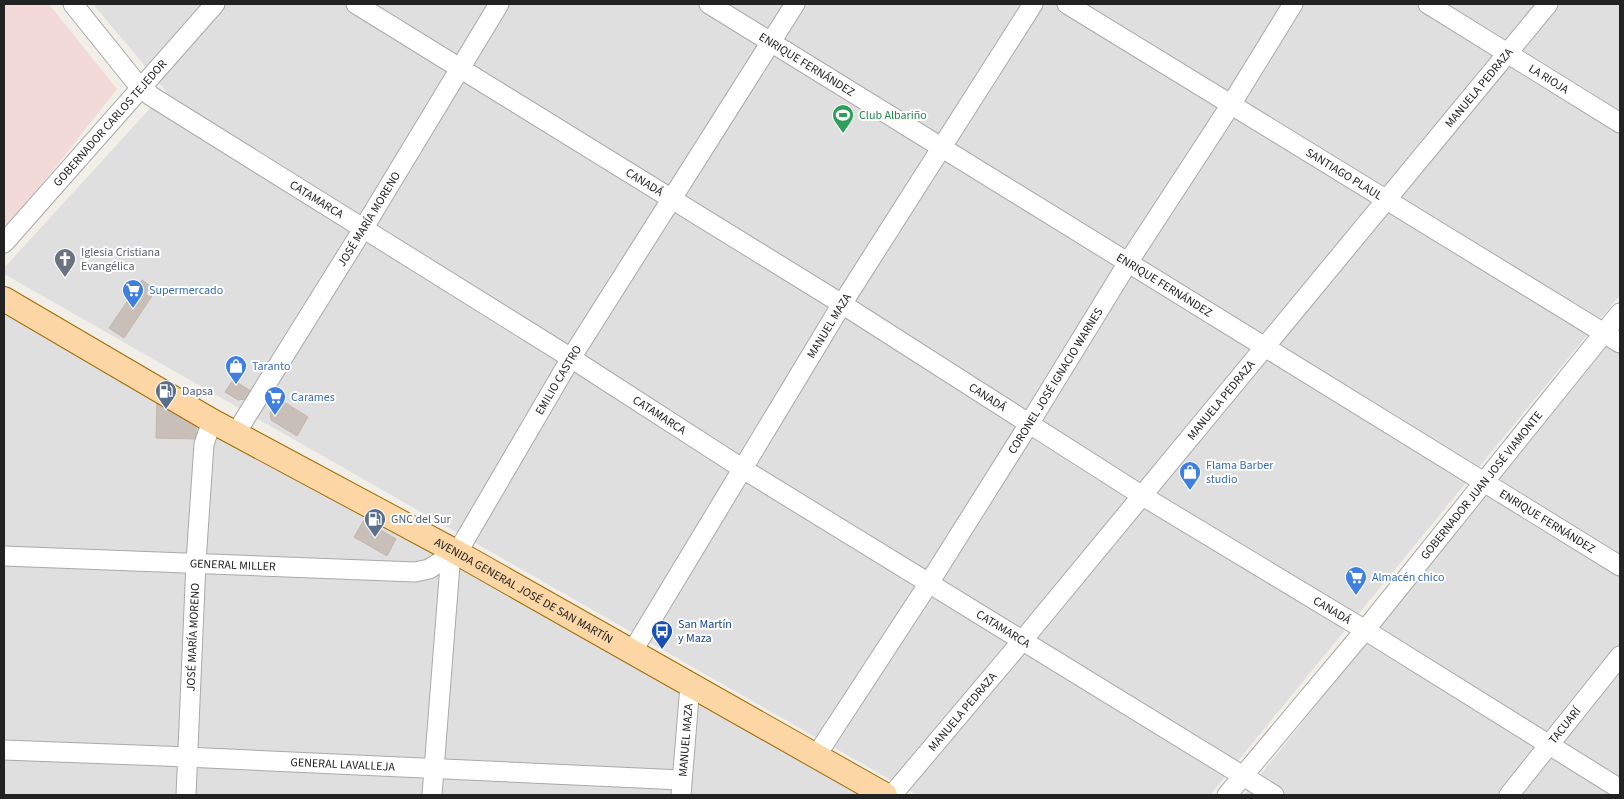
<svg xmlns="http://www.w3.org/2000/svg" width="1624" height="799" font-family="'Source Sans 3',sans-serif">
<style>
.residential{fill:#e0dfdf}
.commercial{fill:#f2dad9}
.building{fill:#c7bfb8;stroke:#c4b6ab}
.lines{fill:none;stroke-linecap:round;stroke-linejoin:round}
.minor-casing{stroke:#a9a9a9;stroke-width:21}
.major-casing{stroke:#a06b00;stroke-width:26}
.minor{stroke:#fff;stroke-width:19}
.major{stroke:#fcd6a4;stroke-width:24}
.labels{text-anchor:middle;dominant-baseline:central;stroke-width:4;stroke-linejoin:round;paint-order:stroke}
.street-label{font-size:12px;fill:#222;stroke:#fff}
.leisure-label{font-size:12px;fill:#27864d;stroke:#fff;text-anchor:start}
.worship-label{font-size:12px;fill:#5b616d;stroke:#fff;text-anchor:start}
.shop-label{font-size:12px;fill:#366cbe;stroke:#fff;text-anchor:start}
.service-label{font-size:12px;fill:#4e5e75;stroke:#fff;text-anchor:start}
.transit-label{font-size:12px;fill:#164399;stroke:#fff;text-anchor:start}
</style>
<rect width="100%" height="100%" fill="#f2efe9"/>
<g class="residential">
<polygon points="93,4 1620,4 1620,295 1210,795 917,795 4,274 4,268 166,91"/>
<polygon points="4,311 876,795 4,795"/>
<polygon points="1620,327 1620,795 1244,795"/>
</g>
<polygon class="commercial" points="4,4 49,4 117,89 4,232"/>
<g class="building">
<polygon points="142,280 156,290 124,338 109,328"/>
<polygon points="233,380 251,391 246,399 238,400 225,392"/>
<polygon points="157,399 196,420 196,439 156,438"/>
<polygon points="279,399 308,417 297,436 271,420 270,413"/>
<polygon points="364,520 396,539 387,556 354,537"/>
</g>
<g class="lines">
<g class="minor-casing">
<g id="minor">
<path id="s1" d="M 73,4 L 134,80 L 151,96 L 571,358 L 743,469 L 1274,795"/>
<path id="s2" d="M 356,4 L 842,304 L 1141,495 L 1365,630 L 1620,789"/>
<path id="s3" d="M 709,4 L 1620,566"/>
<path id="s4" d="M 1067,4 L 1620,343"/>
<path id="s5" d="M 1428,4 L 1620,123"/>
<path id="s6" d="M 4,243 L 215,4"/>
<path id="s7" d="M 236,433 L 363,229 L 499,4"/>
<path id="s8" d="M 4,556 L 415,572 L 429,569 L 456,552"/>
<path id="s9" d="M 632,652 L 842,304 L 1033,4"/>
<path id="s10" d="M 4,750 L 163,756 L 682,780"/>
<path id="s11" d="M 816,756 L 929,583 L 1029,424 L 1129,261 L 1232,103 L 1293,4"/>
<path id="s12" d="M 186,795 L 196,562 L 204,444 L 212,421"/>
<path id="s13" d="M 432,795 L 450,565 L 571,358 L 795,4"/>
<path id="s14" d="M 681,795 L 690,685"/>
<path id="s15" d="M 892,795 L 1022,641 L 1548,4"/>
<path id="s16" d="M 1227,795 L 1365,630 L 1620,313"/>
<path id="s17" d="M 1509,795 L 1620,656"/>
</g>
</g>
<g class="major-casing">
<g id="major">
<path id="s18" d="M 4,299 L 212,421 L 456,552 L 885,795"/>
</g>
</g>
<use href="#minor" class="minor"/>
<use href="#major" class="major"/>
</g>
<defs>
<g id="stadium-pin" transform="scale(1.125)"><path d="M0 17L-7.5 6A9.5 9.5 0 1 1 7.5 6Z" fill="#2e9e5b" stroke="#fff"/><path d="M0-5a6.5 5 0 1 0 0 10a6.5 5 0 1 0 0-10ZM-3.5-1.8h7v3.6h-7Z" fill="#fff"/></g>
<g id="church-pin" transform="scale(1.125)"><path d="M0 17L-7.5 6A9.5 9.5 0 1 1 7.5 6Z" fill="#6b7280" stroke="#fff"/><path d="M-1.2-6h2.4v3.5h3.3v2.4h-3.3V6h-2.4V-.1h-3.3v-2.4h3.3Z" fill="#fff"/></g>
<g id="supermarket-pin" transform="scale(1.125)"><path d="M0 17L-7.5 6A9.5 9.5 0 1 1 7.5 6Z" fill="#3f7fe0" stroke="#fff"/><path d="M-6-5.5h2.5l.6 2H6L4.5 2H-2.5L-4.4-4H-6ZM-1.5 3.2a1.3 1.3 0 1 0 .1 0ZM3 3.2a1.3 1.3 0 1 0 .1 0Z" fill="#fff"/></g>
<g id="shop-pin" transform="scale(1.125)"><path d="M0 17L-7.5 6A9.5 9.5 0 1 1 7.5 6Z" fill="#3f7fe0" stroke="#fff"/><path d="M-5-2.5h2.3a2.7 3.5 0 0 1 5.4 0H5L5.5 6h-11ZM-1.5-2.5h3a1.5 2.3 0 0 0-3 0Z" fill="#fff"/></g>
<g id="fuel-pin" transform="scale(1.125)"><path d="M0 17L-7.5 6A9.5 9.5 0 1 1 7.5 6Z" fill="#5c6f8a" stroke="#fff"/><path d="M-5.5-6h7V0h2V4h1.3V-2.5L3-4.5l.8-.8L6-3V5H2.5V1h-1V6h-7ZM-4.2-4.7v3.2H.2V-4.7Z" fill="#fff"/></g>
<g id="bus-pin" transform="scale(1.125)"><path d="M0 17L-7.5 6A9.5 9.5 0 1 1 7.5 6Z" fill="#1a4fb4" stroke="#fff"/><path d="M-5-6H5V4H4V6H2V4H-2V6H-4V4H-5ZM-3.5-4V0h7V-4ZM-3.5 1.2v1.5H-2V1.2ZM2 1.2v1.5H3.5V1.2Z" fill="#fff"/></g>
</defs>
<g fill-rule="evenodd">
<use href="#stadium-pin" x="843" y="115"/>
<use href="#church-pin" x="65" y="259"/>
<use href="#supermarket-pin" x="133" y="290"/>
<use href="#shop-pin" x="236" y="366"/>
<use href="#fuel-pin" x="166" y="391"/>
<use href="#supermarket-pin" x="275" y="397"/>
<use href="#shop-pin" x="1190" y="472"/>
<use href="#fuel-pin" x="375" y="519"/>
<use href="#supermarket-pin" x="1356" y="577"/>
<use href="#bus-pin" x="662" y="631"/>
</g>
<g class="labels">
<g class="street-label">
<text stroke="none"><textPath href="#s3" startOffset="115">ENRIQUE FERNÁNDEZ</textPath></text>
<text stroke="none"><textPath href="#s5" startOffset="142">LA RIOJA</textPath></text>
<text stroke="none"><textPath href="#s15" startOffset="919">MANUELA PEDRAZA</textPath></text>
<text stroke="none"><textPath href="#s6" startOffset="160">GOBERNADOR CARLOS TEJEDOR</textPath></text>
<text stroke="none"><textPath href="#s4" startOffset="325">SANTIAGO PLAUL</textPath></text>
<text stroke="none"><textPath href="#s2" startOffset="339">CANADÁ</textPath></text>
<text stroke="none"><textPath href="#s1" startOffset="316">CATAMARCA</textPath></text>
<text stroke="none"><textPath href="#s7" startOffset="252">JOSÉ MARÍA MORENO</textPath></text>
<text stroke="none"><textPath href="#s3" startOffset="535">ENRIQUE FERNÁNDEZ</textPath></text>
<text stroke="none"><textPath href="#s9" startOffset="381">MANUEL MAZA</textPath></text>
<text stroke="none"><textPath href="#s13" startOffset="445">EMILIO CASTRO</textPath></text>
<text stroke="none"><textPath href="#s11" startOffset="445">CORONEL JOSÉ IGNACIO WARNES</textPath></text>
<text stroke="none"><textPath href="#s2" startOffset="744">CANADÁ</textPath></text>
<text stroke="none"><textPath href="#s15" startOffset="514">MANUELA PEDRAZA</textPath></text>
<text stroke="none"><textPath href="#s1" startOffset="721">CATAMARCA</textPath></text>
<text stroke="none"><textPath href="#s16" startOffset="401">GOBERNADOR JUAN JOSÉ VIAMONTE</textPath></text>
<text stroke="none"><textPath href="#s3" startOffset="985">ENRIQUE FERNÁNDEZ</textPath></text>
<text stroke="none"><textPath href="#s8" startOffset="229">GENERAL MILLER</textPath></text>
<text stroke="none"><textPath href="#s18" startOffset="596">AVENIDA GENERAL JOSÉ DE SAN MARTÍN</textPath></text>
<text stroke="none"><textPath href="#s2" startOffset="1149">CANADÁ</textPath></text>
<text stroke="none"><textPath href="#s1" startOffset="1126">CATAMARCA</textPath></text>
<text stroke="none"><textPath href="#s12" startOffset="158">JOSÉ MARÍA MORENO</textPath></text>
<text stroke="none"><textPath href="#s15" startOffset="109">MANUELA PEDRAZA</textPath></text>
<text stroke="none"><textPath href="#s17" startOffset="89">TACUARÍ</textPath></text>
<text stroke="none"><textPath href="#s14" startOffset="55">MANUEL MAZA</textPath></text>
<text stroke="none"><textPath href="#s10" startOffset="339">GENERAL LAVALLEJA</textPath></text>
</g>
<g class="leisure-label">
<text x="859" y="115">Club Albariño</text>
</g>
<g class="worship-label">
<text x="81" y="252">Iglesia Cristiana<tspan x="81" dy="14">Evangélica</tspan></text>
</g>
<g class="shop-label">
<text x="149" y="290">Supermercado</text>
<text x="252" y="366">Taranto</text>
<text x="291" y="397">Carames</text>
<text x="1206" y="465">Flama Barber<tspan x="1206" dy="14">studio</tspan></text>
<text x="1372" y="577">Almacén chico</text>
</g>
<g class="service-label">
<text x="182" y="391">Dapsa</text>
<text x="391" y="519">GNC del Sur</text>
</g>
<g class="transit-label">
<text x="678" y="624">San Martín<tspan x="678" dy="14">y Maza</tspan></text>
</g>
</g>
<rect width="1624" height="799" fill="none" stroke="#222222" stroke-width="10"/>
</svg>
